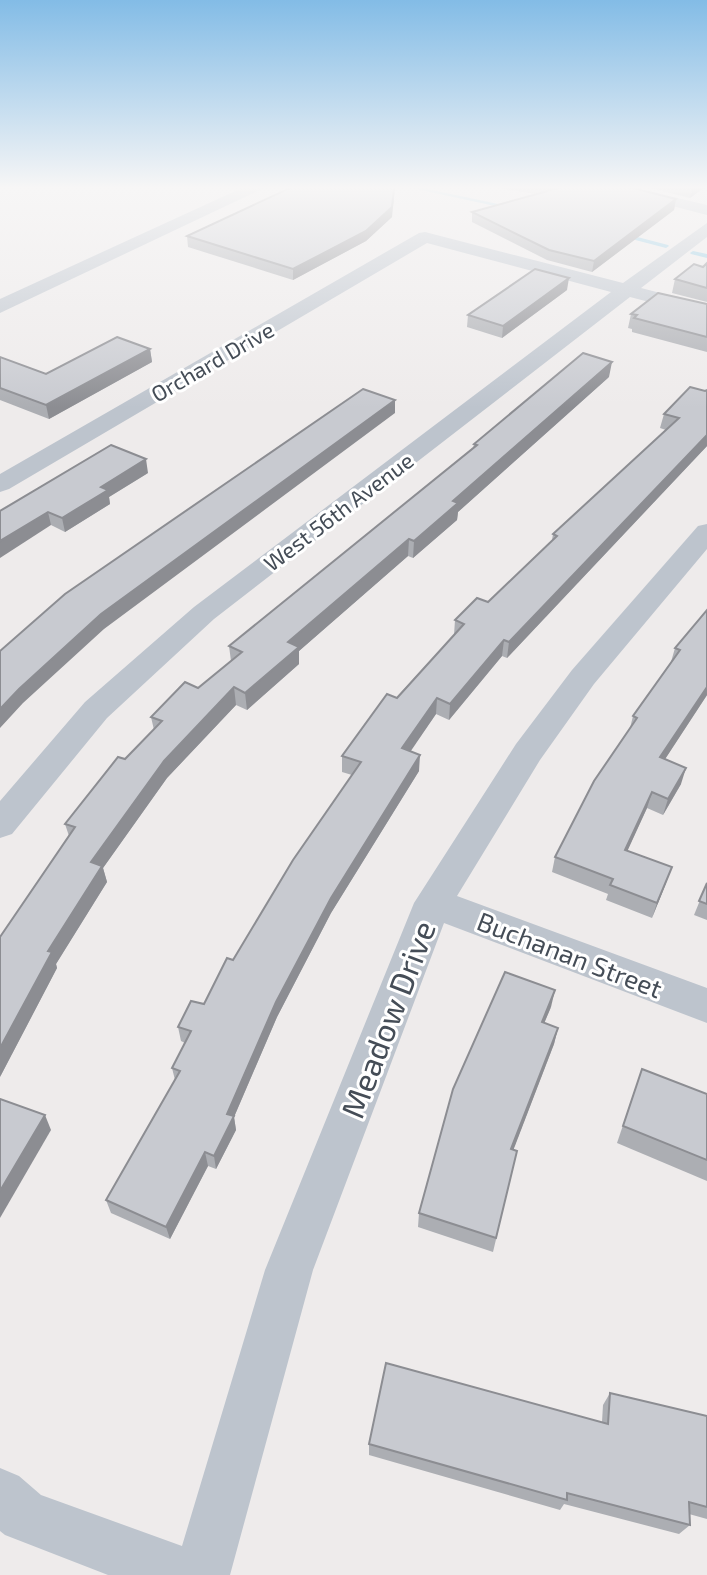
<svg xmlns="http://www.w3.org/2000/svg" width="707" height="1575" font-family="'Exo 2',sans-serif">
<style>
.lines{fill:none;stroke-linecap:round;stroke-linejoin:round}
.stream{fill:#8bc9e4;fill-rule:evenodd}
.minor{fill:#bdc4cd;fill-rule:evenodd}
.wall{fill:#acaeb3}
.shaded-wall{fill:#8c8d92}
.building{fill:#c8cad0;stroke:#8c8d92;stroke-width:2}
.labels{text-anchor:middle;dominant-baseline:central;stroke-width:6;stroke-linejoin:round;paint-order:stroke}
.far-street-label{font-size:22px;fill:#454d57;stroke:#fff}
.street-label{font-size:26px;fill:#454d57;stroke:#fff}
.near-street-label{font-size:32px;fill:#454d57;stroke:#fff}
</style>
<rect width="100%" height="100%" fill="#eeebeb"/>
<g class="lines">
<g class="stream">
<polygon points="407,187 418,187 512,207 509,209"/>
<polygon points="626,234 668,245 669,246 666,248 624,237 624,235"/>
<polygon points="693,251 707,254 707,258 691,254 690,253"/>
</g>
<g class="minor">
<polygon points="244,187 266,187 0,313 0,299"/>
<polygon points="599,187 631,187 707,205 707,215"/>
<polygon points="707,223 707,237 641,288 707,305 707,317 630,297 214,619 107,718 12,834 0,838 0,801 85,702 194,607 611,292 427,243 9,489 0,492 0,474 419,233 425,232 623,283"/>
<polygon points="707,524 707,549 594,684 540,760 457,896 707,988 707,1023 444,923 313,1270 230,1575 108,1575 5,1535 0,1531 0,1468 19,1476 41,1495 182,1546 265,1270 414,903 516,744 572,670 698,526"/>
</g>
</g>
<g class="wall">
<polygon points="491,187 629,187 676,199 674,210 592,272 547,260 472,222 472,212 537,194"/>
<polygon points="646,187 705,187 690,198"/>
<polygon points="392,217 366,241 293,280 188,247 187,236"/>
<polygon points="707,263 707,302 672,293 675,279 703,267"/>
<polygon points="567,290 502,338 467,327 468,315"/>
<polygon points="707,304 707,352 632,332 632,329 628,328 631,314"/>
<polygon points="150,349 152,362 49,419 0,400 0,357 46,374"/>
<polygon points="609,377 458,512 457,520 413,558 408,556 299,651 299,664 247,710 236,705 167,778 103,868 107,882 56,964 57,968 0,1077 69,836 65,824 154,730 151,717 198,688 231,661 229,646 473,448 474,444"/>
<polygon points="707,390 707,446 507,658 502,656 449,720 436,714 410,751 419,771 331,913 277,1017 234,1117 236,1130 216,1169 208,1166 170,1239 111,1213 106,1200 175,1080 172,1068 185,1043 181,1041 178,1027 204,1004 352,775 342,772 342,756 454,635 455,620 488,602 552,540 553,534 666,430 660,428 664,414"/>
<polygon points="148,473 109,497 110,504 65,532 51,525 0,511"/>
<polygon points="707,610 707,695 665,759 681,784 663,815 647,808 627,851 666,883 652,918 606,900 608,894 552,872 555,857 630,728 633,716 671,662 675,648"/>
<polygon points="707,883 707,920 694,915"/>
<polygon points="551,1007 544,1023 558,1028 554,1044 513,1150 517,1151 493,1252 418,1227 419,1213"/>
<polygon points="642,1069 707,1094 707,1181 617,1143"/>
<polygon points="610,1393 707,1416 707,1519 689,1514 690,1525 679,1534 564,1504 560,1510 369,1455 369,1444 602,1422 603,1405"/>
</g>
<g class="shaded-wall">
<polygon points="395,187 392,217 366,241 293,280 293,269"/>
<polygon points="693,187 705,187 690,198"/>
<polygon points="676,199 674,210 592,272 594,261"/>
<polygon points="569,278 567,290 502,338 503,326"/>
<polygon points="150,349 152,362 49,419 46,405"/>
<polygon points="612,362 609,377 458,512 457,520 413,558 414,541 453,501"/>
<polygon points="395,400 395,413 104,629 23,703 0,728 0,709 19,689 101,614"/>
<polygon points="707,435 707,446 507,658 509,642"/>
<polygon points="146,459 148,473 109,497 110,504 65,532 62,518 101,487"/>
<polygon points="48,512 51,525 0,558 0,541"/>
<polygon points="409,539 408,556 299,651 299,664 247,710 245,693 288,642"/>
<polygon points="504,640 502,656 449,720 450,704"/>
<polygon points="234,687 236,705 167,778 103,868 107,882 56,964 57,968 0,1077 0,1048 91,862 164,761"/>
<polygon points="707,687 707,695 656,773 660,757"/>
<polygon points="437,698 436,714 402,764 402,748"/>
<polygon points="420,755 419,771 331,913 277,1017 234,1117 236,1130 216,1169 214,1156 227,1114 276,1002 331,898"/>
<polygon points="686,768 681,784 663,815 668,799"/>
<polygon points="652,792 647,808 621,865 625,850"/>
<polygon points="672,867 666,883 652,918 657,903"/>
<polygon points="555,990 551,1007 538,1038 542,1022"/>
<polygon points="558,1028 554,1044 508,1164 511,1149"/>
<polygon points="45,1115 51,1130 0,1218 0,1191"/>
<polygon points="205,1152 208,1166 170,1239 166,1227"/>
</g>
<g class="building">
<polygon points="292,187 394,187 392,207 366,231 293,269 187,236"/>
<polygon points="562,187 629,187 676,199 594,261 549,250 472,212"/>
<polygon points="707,263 707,288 675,279 694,264 703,267"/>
<polygon points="535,269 569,278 503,326 468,315"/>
<polygon points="658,293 707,304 707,337 634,318 637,315 631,314"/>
<polygon points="117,337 150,349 46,405 0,388 0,357 46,374"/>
<polygon points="583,353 612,362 453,501 458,503 414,541 409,539 288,642 299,647 245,693 234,687 164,761 91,862 102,866 48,951 52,952 0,1048 0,937 75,827 65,824 118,757 125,759 162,721 151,717 185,682 198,688 242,652 229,646 477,445 474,444"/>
<polygon points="690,387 705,391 707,390 707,435 509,642 504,640 450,704 437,698 402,748 420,755 331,898 276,1002 227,1114 234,1116 214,1156 205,1152 166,1227 106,1200 180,1071 172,1068 191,1031 178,1027 191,1001 204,1004 227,958 233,960 293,860 361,762 342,756 387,694 397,698 464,624 455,620 477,598 488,602 557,536 553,534 679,418 664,414"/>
<polygon points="363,389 395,400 101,614 19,689 0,709 0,651 65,594"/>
<polygon points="111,445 146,459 101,487 108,490 62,518 48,512 0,541 0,511"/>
<polygon points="707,610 707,687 660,757 686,768 668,799 652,792 625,850 672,867 657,903 610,885 613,879 555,857 594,781 637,718 633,716 680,650 675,648"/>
<polygon points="707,883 707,904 699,901"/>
<polygon points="505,972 555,990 542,1022 558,1028 511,1149 517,1151 496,1238 419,1213 453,1089"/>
<polygon points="642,1069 707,1094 707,1160 623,1126"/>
<polygon points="0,1099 45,1115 0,1191"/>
<polygon points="386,1363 608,1424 610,1393 707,1416 707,1507 689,1502 690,1525 567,1493 567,1500 369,1444"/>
</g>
<linearGradient id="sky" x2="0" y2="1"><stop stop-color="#83bce6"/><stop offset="0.46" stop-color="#f7f6f6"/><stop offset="1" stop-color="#f7f6f6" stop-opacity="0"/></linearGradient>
<rect width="707" height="408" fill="url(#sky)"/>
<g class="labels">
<g class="far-street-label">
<text transform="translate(212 361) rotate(-30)">Orchard Drive</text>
<text transform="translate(338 511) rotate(-37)">West 56th Avenue</text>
</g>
<g class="street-label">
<text transform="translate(570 954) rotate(21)">Buchanan Street</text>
</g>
<g class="near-street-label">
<text transform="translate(387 1019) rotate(-69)">Meadow Drive</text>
</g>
</g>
</svg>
